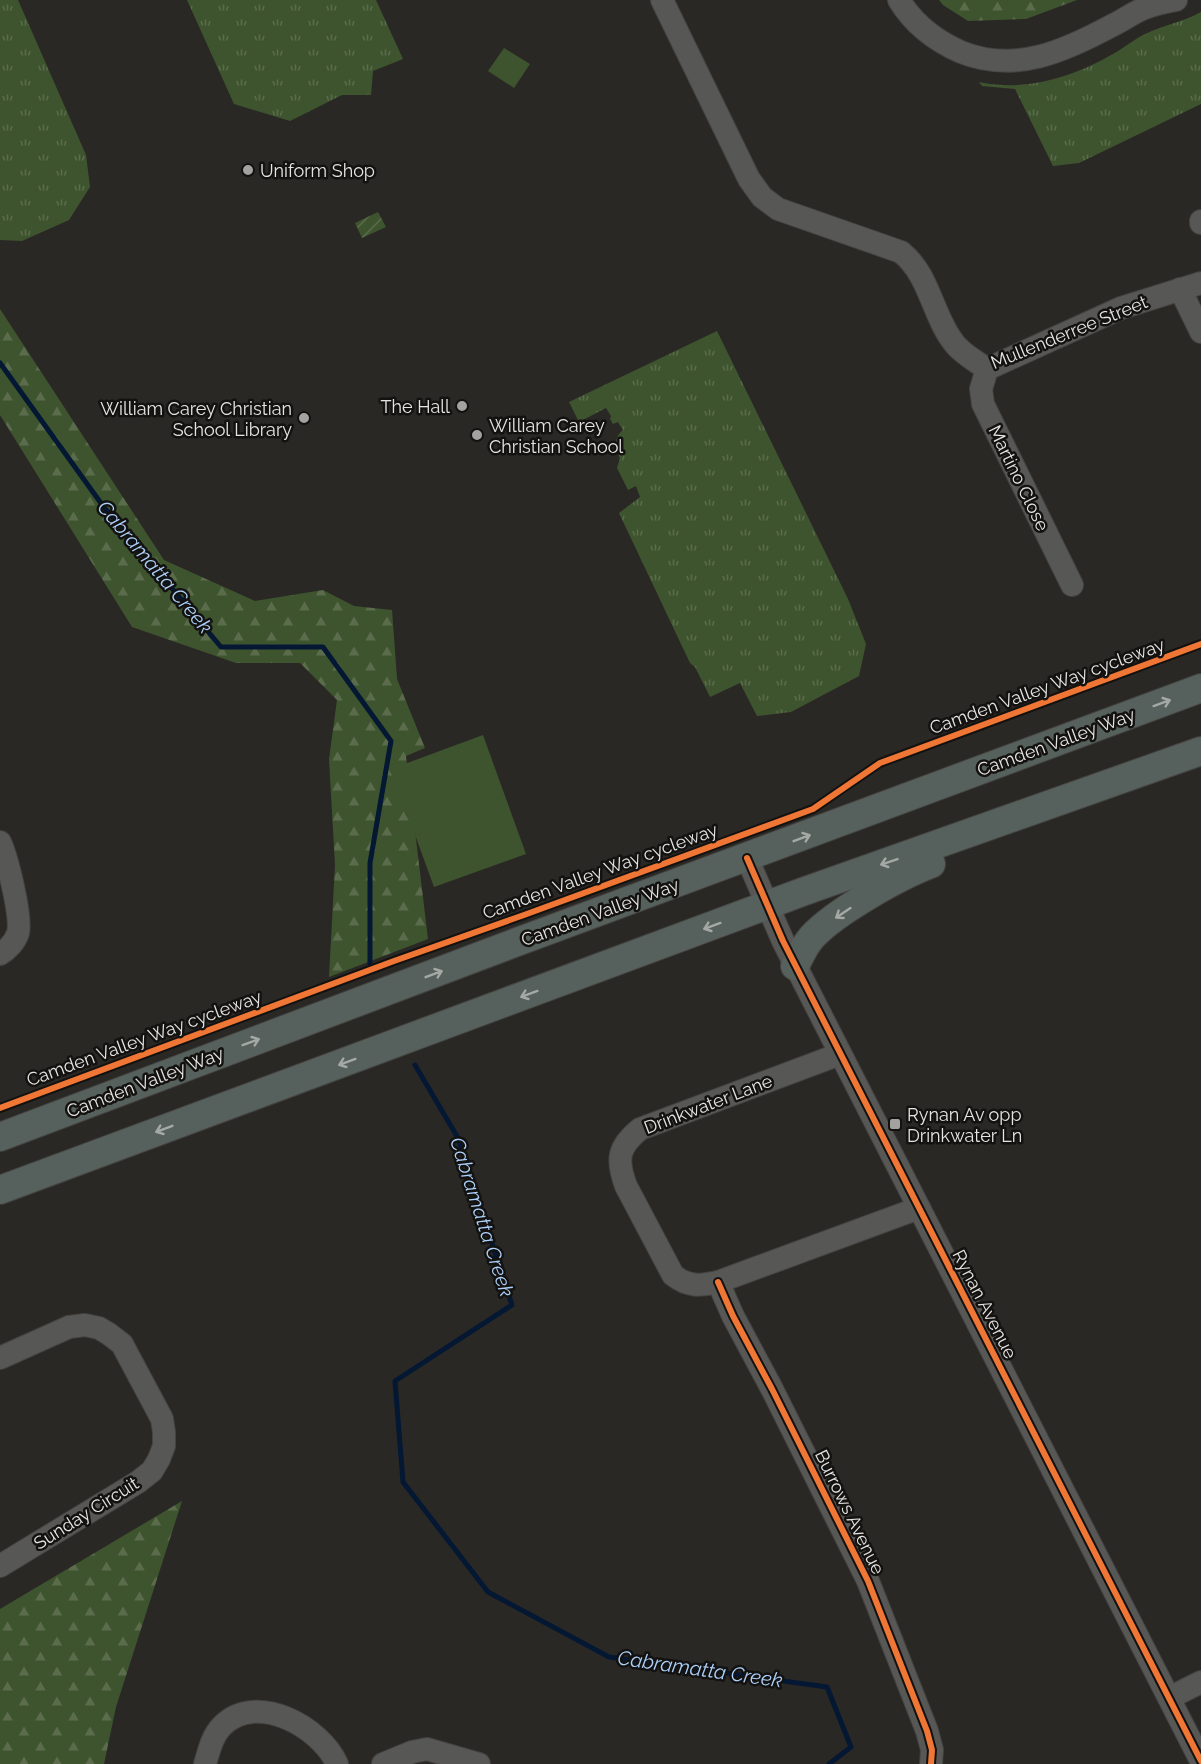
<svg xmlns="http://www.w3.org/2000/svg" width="1201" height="1764" font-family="Raleway,sans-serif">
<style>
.grass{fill:url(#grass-tufts)}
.forest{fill:url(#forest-firs)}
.garden{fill:url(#garden-furrows)}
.pitch{fill:#3e542e}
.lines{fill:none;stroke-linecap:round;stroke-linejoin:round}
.stream{stroke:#041834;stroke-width:5}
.minor-casing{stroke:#444341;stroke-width:24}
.major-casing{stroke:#444341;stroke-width:30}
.minor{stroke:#575755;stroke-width:22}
.major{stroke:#56605c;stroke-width:28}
.cycleway-casing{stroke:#131210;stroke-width:10}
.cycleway{stroke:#f07635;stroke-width:6}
.oneway{stroke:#a5a9a5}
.poi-dot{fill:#a4a29f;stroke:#131210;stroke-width:2}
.labels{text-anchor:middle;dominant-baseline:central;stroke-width:5;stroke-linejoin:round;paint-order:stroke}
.poi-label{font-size:18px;fill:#e5e4e1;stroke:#131210;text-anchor:start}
.street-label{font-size:18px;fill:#e5e4e1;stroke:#131210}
.water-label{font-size:20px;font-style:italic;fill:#acd0fa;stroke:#131210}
</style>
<defs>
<pattern id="grass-tufts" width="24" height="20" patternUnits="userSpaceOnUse" patternTransform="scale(1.5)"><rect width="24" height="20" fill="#3e542e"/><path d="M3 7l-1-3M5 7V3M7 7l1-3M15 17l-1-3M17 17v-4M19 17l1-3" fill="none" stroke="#5a6c4c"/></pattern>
<pattern id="forest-firs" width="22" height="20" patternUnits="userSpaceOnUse" patternTransform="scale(1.5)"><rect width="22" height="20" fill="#3e542e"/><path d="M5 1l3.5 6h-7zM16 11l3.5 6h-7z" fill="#5a6c4c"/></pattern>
<pattern id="garden-furrows" width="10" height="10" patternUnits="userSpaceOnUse" patternTransform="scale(1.5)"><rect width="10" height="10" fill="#3e542e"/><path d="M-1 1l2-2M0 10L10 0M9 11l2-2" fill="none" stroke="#5a6c4c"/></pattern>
</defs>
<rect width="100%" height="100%" fill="#2a2825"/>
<g class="grass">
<polygon points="0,0 18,0 86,155 90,187 69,220 22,241 0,240"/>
<polygon points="187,0 376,0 403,59 373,71 371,95 342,95 290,121 234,104"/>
<path d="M 1201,12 L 1201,104 L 1079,163 L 1053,166 L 1015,89 L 982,86 L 979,82 C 1026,92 1073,77 1113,54 C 1124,48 1133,40 1145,34 C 1163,25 1183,22 1201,12 Z"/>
<path d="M 717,331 L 848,599 L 866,644 L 859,676 L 791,712 L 757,716 L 740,683 L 710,697 L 695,667 L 690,663 L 619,513 L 640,497 L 636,486 L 628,490 L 617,468 L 620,458 C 616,448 613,438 623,430 L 618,422 L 613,424 L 610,419 L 611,416 L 606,408 L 579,422 L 569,402 Z"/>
</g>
<g class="forest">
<polygon points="939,0 1077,0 1026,19 968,21 943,5"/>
<polygon points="0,309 164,560 255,601 323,590 354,606 392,610 397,679 425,748 406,756 428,939 329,977 335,865 329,759 337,700 300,663 236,663 132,627 0,415"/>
<polygon points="182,1501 116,1707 104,1764 0,1764 0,1609"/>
</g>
<polygon class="garden" points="378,212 386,227 362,238 355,223"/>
<g class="pitch">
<polygon points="504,48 530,64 514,88 488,71"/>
<polygon points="483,735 526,854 434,887 391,769"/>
</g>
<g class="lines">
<g class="stream">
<polyline points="0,363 103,506 221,647 323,647 391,741 370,863 370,963"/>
<polyline points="415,1065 458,1138 512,1305 395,1381 403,1482 488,1592 609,1657 827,1687 851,1747 829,1764"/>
</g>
<g class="minor-casing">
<g id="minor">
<path d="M 662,0 L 749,179 L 762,197 L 778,209 L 901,252 C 930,275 932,315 954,343 C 962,354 976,361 987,369"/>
<path d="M 899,0 C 913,23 936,41 961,52 C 1015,74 1065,51 1113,25 C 1124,20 1134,12 1145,8 C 1155,4 1166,2 1176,0"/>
<polyline points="1201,221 1201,223"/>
<polyline points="1180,289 1201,332"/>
<polyline points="987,369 981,389 983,404 1072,585"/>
<polyline points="987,369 1121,308 1201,283"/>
<path d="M 0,842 C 7,857 22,917 18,933 C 15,942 7,950 0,954"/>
<polyline points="747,858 783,941 1201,1761"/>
<path d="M 840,1054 L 640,1129 C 618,1147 616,1159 626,1186 L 673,1275 C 688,1287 700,1286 718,1282 L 919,1208"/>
<polyline points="718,1282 733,1316 772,1389 868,1581 927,1731 932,1750 931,1764"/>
<polyline points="0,1358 69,1327 85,1325 99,1328 109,1334 122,1344 162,1419 164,1432 164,1446 159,1459 152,1471 138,1482 0,1566"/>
<polyline points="1169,1698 1201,1682"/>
<path d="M 205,1764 C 209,1751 212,1736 222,1726 C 256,1691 321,1727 337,1764"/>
<polyline points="383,1764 412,1752 427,1749 479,1764"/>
</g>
</g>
<g class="major-casing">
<g id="major">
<path d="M 795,966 C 800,956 804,946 812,937 C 835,912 899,876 931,864"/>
<polyline points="0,1137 509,945 1201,688"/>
<polyline points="0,1190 805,891 1201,751"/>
</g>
</g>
<use href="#minor" class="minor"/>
<use href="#major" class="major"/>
<g class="cycleway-casing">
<g id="cycleway">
<polyline points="747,858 783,941 1201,1761"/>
<polyline points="0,1108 394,961 524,915 813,809 880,763 1201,644"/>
<polyline points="718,1282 733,1316 772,1389 868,1581 927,1731 932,1750 931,1764"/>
</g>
</g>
<use href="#cycleway" class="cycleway"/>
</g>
<defs><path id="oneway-shaft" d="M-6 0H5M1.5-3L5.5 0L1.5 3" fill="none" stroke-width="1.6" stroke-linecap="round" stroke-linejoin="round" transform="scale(1.5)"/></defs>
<g class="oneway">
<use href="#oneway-shaft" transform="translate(1162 703) rotate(-20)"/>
<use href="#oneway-shaft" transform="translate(802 838) rotate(-21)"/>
<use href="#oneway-shaft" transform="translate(889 862) rotate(161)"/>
<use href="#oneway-shaft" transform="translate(843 913) rotate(146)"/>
<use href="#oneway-shaft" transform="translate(712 926) rotate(160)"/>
<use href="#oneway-shaft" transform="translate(434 974) rotate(-21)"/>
<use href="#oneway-shaft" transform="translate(529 994) rotate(160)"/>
<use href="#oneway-shaft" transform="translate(251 1042) rotate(-20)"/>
<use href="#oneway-shaft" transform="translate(347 1062) rotate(160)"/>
<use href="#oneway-shaft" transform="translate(164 1129) rotate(159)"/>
</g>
<g class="poi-dot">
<circle cx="248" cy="170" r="6"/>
<circle cx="462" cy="406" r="6"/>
<circle cx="304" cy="418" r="6"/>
<circle cx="477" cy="435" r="6"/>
<rect x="889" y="1118" width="12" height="12" rx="3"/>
</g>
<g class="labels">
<g class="poi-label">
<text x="260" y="170">Uniform Shop</text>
<text x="450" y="406" text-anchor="end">The Hall</text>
<text x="292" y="408" text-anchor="end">William Carey Christian<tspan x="292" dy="21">School Library</tspan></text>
<text x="489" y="425">William Carey<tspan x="489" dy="21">Christian School</tspan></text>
<text x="907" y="1114">Rynan Av opp<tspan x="907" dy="21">Drinkwater Ln</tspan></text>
</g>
<g class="street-label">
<text transform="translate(1069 332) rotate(-22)">Mullenderree Street</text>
<text transform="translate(1019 478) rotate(64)">Martino Close</text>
<text transform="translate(1047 686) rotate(-20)">Camden Valley Way cycleway</text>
<text transform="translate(1056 742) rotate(-20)">Camden Valley Way</text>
<text transform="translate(600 871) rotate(-20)">Camden Valley Way cycleway</text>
<text transform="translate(600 912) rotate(-20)">Camden Valley Way</text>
<text transform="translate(144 1038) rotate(-20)">Camden Valley Way cycleway</text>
<text transform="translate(145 1082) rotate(-21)">Camden Valley Way</text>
<text transform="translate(708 1104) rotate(-21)">Drinkwater Lane</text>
<text transform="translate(985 1304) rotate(63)">Rynan Avenue</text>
<text transform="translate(850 1512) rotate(64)">Burrows Avenue</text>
<text transform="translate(86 1513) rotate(-32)">Sunday Circuit</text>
</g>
<g class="water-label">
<text transform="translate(155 567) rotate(50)">Cabramatta Creek</text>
<text transform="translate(482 1217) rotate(72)">Cabramatta Creek</text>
<text transform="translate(700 1669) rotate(8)">Cabramatta Creek</text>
</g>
</g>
</svg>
